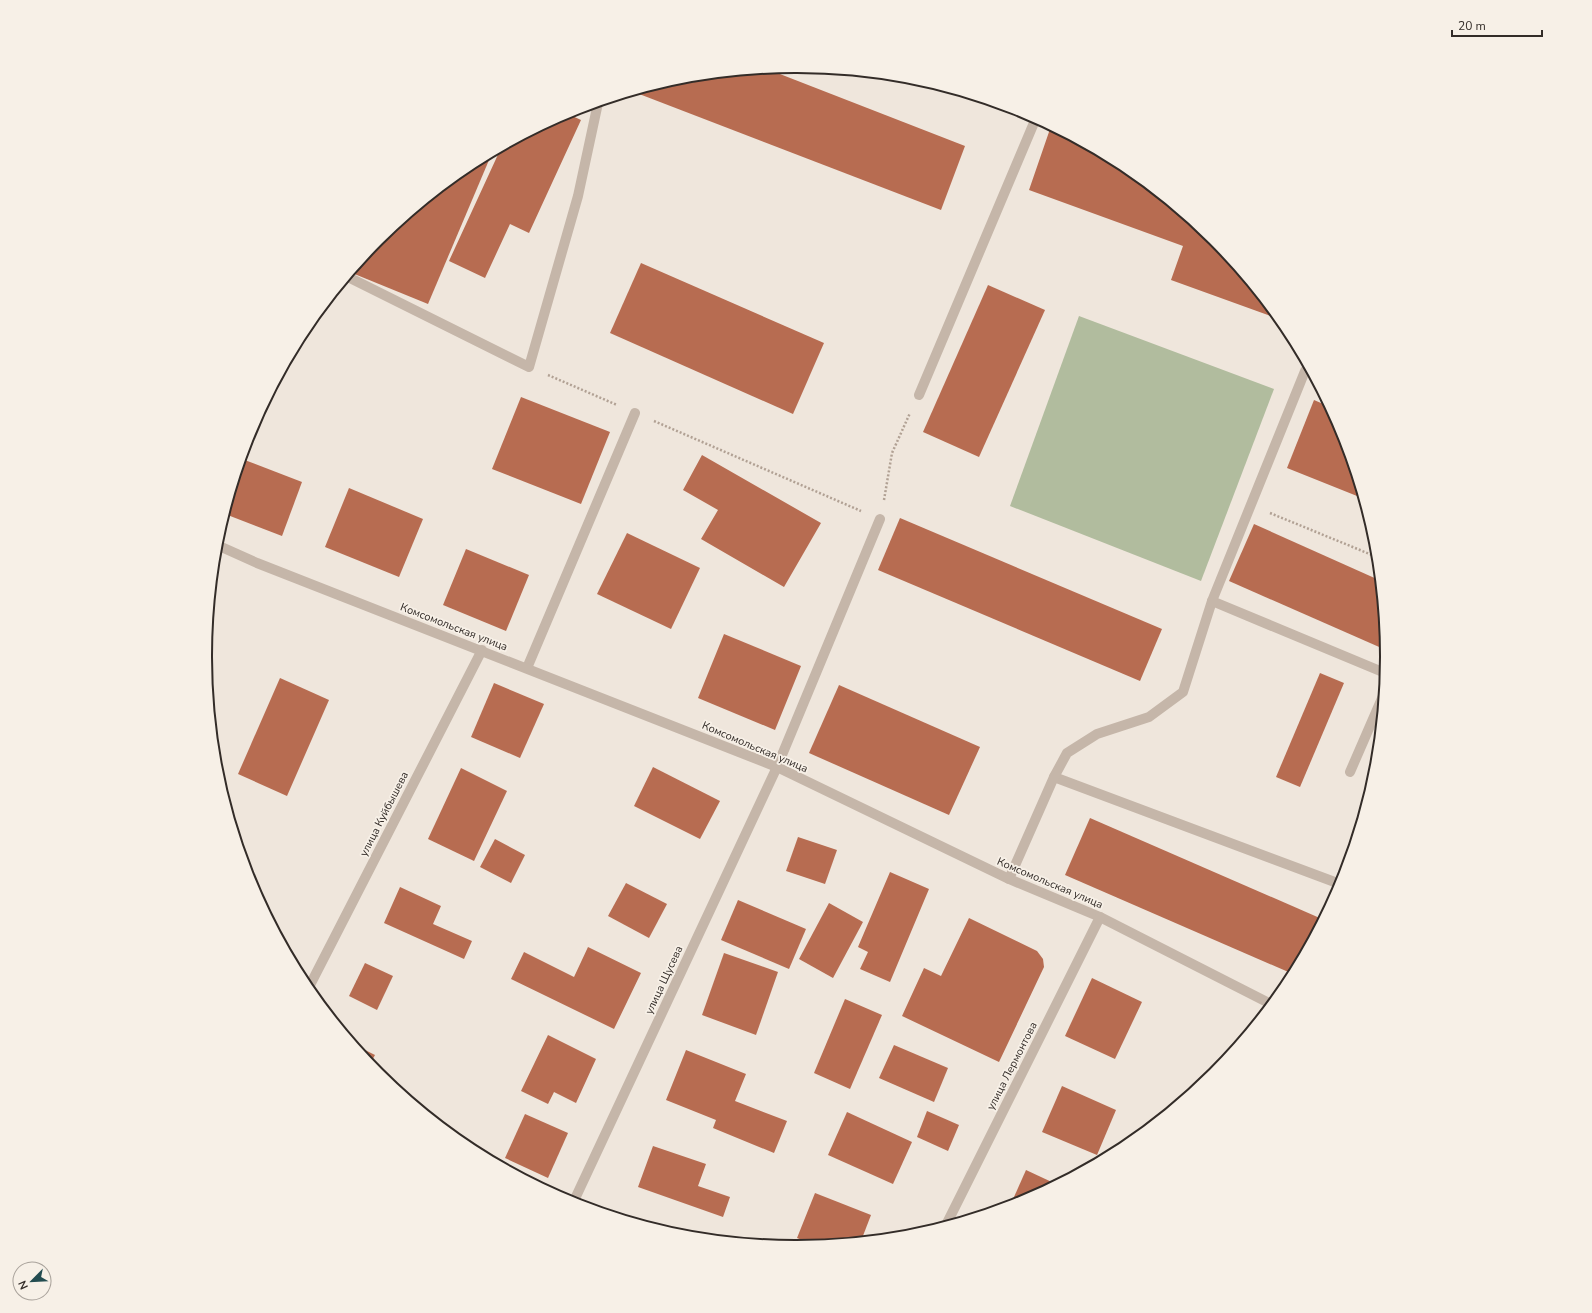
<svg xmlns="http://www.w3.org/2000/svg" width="1592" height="1313" font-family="'Nunito Sans',sans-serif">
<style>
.green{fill:#b1bc9e}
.building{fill:#b76c51}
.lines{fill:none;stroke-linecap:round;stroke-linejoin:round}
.path{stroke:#b1a194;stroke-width:2.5;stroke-dasharray:2 2;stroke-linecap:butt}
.lane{stroke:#c5b6a9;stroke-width:10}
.street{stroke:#c5b6a9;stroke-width:10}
.labels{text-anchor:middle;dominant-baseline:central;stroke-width:3.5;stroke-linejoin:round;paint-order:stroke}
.street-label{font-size:11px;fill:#332c28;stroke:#f7f0e7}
.rim{fill:none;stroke:#332c28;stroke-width:2}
</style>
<rect width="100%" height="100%" fill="#efe6dc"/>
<polygon class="green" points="1079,316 1274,389 1201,581 1010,506"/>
<g class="building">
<polygon points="767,69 965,146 941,210 634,92 681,77"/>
<polygon points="566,113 581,120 529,233 510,224 485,278 449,261 501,148"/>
<polygon points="1050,129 1066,134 1124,166 1214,239 1279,319 1171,280 1183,246 1029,190"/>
<polygon points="492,153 428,304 352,273 379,239 468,165"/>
<polygon points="641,263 824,343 793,414 610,333"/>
<polygon points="988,285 1045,310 979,457 923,432"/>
<polygon points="521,397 610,432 581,504 492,469"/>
<polygon points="1314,400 1328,406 1342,431 1362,498 1287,468"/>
<polygon points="702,455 821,523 784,587 701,539 718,510 683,490"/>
<polygon points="242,459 302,482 282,536 225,514"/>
<polygon points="349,488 423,519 399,577 325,547"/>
<polygon points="900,518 1162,629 1140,681 878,570"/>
<polygon points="1254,524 1379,580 1386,650 1229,581"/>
<polygon points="627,533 700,568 671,629 597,594"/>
<polygon points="466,549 529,575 506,631 443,605"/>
<polygon points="724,634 801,666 775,730 698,698"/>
<polygon points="1320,673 1344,683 1300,787 1276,777"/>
<polygon points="280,678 329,700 287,796 238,774"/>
<polygon points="494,683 544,704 520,758 471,737"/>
<polygon points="839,685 980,747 949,815 809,753"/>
<polygon points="653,767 720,801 700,839 634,806"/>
<polygon points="461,768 507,791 474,861 428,839"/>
<polygon points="1090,818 1322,919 1293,974 1065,875"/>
<polygon points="798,837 837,850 825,884 786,871"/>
<polygon points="495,839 525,855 511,883 480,867"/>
<polygon points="890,872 929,889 890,982 860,969 868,952 858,947"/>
<polygon points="626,883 667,904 649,938 608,916"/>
<polygon points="400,887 441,906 433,924 472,941 464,959 384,923"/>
<polygon points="738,900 806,929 789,969 721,940"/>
<polygon points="829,903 863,922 833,978 799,959"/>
<polygon points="969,918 1037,951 1043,959 1044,967 999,1062 902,1016 924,968 941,976"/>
<polygon points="588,947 641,973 614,1029 511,979 524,952 574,977"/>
<polygon points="724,953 778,972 756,1035 702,1015"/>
<polygon points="365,963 393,976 377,1010 349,996"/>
<polygon points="1092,978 1142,1002 1115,1059 1065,1036"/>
<polygon points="845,999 882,1015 850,1089 814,1073"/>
<polygon points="548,1035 596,1059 576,1103 554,1092 548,1104 521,1091"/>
<polygon points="355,1045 375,1055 370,1064"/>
<polygon points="894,1045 948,1068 934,1102 879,1078"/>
<polygon points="686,1050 746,1074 735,1101 787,1121 774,1153 713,1128 716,1120 666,1100"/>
<polygon points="1062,1086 1116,1110 1097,1155 1042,1132"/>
<polygon points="927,1111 959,1125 948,1151 917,1137"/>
<polygon points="847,1112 912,1142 893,1184 828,1155"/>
<polygon points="525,1114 568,1133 548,1178 505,1158"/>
<polygon points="653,1146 706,1164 698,1186 730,1197 723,1217 638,1187"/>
<polygon points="1026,1170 1056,1184 1022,1202 1010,1206"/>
<polygon points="815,1193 871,1215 861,1241 815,1245 797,1238"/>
</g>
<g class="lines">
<g class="path">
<polyline points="548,375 617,405"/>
<polyline points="654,421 861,511"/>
<polyline points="884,500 892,453 910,413"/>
<polyline points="1270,513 1377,557"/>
</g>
<g class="lane">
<polyline points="348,277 529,367 578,196 598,103"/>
<polyline points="919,395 1036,118"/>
<polyline points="1212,601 1385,673"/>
<polyline points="527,668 635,413"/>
<polyline points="777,767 880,519"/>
<polyline points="1350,772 1383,696"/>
<polyline points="1054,777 1340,884"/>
<polyline points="1009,879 1054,777 1067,753 1097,734 1149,717 1183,692 1212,601 1305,371 1309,369"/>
</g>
<g class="street">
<polyline points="217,545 257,563 777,767 1009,879 1100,917 1271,1004"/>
<polyline points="308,989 482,650"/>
<polyline points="573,1203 777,767"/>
<polyline points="946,1225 1100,917"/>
</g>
</g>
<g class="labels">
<g class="street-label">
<text transform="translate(454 627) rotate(21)">Комсомольская улица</text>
<text transform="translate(755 747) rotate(23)">Комсомольская улица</text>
<text transform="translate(384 814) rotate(-63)">улица Куйбышева</text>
<text transform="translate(1050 883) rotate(23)">Комсомольская улица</text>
<text transform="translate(664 980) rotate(-65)">улица Щусева</text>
<text transform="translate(1012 1066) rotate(-63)">улица Лермонтова</text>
</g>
</g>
<path d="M0 0H1592V1313H0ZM795 73H797A583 583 0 0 1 1380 656V657A583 583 0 0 1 797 1240H795A583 583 0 0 1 212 657V656A583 583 0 0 1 795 73Z" fill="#f7f0e7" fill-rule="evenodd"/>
<path class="rim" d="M795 73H797A583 583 0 0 1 1380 656V657A583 583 0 0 1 797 1240H795A583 583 0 0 1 212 657V656A583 583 0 0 1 795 73Z"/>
<g transform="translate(32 1281) rotate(246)"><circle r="19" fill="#f7f0e7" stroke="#a9a29b"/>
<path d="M0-3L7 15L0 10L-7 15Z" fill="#234c50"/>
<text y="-6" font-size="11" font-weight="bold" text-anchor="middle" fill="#332c28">N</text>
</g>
<path d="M1452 30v6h90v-6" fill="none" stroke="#332c28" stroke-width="2"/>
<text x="1458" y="30" font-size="12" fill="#332c28" stroke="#f7f0e7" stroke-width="3" paint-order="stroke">20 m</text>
</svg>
